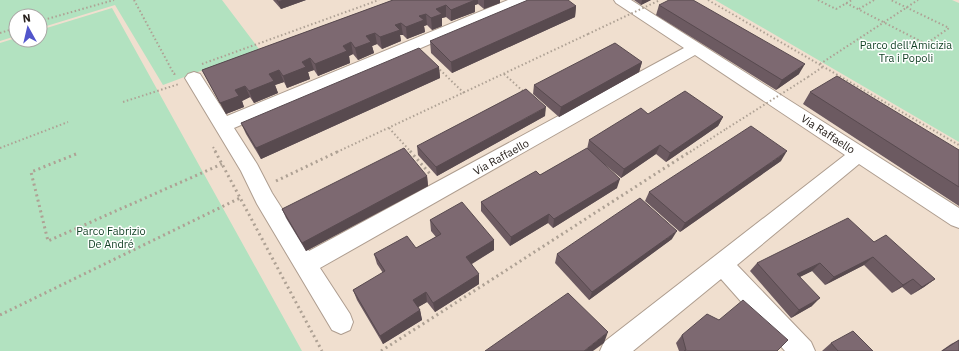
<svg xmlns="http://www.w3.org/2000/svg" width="959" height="351" font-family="'IBM Plex Sans',sans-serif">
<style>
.green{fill:#b2e2c0}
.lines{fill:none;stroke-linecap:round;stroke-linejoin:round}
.minor-casing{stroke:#ae9d8f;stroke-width:2}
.path-far1{stroke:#aea194;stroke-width:2;stroke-dasharray:1.5 2.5;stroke-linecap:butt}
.path{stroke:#aea194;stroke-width:3;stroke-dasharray:2 3.5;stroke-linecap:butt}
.minor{fill:#fff;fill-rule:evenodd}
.path-bridge{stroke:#aea194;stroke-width:2;stroke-dasharray:1.5 2.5;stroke-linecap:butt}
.wall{fill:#6c5a61}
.shaded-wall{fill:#584a4f}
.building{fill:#7d6971;stroke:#584a4f}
.labels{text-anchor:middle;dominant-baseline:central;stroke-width:3;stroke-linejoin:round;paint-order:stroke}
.park-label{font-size:11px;fill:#144327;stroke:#fff}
.street-label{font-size:11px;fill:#28211c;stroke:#fff}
</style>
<rect width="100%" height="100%" fill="#f0dfcf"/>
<g class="green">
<polygon points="0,0 222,0 259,49 163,85 115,5 40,28 40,16 16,16 16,36 0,41"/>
<polygon points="715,0 952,0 959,3 959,142"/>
<polygon points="112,8 302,351 0,351 0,43 16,38 16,40 40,40 40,30"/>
</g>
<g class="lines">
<g class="minor-casing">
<polygon id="minor" points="508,0 528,0 526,3 234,128 257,164 272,193 309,251 684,48 616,3 614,0 631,0 959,208 959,228 951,225 859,164 737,265 811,342 815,351 785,351 721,279 633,351 600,351 604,342 845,155 695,55 320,268 350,314 353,322 350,330 341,334 332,330 257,204 241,171 185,78 188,74 194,72 200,74 227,116"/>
</g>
<g class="path-far1">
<polyline points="134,0 174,74 177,73"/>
<polyline points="708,0 959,145"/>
<polyline points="818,0 836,9 852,0"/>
<polyline points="846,3 926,44 949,28 891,0"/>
<polyline points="859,9 874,0"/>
<polyline points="40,21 114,0"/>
<polyline points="0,33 16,28"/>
<polyline points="202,64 379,0"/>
<polyline points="820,64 918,0"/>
<polyline points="437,67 464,93"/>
<polyline points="504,74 524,92"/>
<polyline points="808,77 824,66"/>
<polyline points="123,102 179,84"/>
<polyline points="389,128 411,152"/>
<polyline points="213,147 216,152"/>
<polyline points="0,148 68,122"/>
<polyline points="337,152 588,34"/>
<polyline points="690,152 726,129"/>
</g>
<g class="path">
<polyline points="215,151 322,351"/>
<polyline points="410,151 431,175"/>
<polyline points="76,154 31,172 48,241 222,164"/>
<polyline points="276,181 339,151"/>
<polyline points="0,315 242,197"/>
<polyline points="381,351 691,151"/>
</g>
<use href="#minor" class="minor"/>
<g class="path-bridge">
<polyline points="588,34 660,0"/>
<polyline points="726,129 808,77"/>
</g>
</g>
<g class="wall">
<polygon points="273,0 306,0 281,9"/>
<polygon points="393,0 500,0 500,3 484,9 478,4 475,5 475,12 451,21 446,17 442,18 442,26 432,30 427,25 424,26 425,32 407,39 403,35 400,35 401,41 382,49 377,44 372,46 374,53 358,60 353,54 349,56 350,63 318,76 314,70 308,72 310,79 287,88 284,82 275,85 278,93 254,103 250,97 242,101 244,107 226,114 202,70"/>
<polygon points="634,0 651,0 641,5"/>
<polygon points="659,5 799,74 776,90 656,15"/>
<polygon points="576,6 575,17 452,73 431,53 430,41"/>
<polygon points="642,62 639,72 559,117 533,94 534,85"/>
<polygon points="439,67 440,78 261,159 246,134 241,123"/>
<polygon points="810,92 959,150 959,206 803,104"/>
<polygon points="648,114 723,117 718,126 666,162 656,154 621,178 604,164 617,188 553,228 548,223 510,246 481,211 481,202 540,175 587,149 589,140"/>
<polygon points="545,116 437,176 418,155 417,146"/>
<polygon points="781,161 680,232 645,201 649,192"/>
<polygon points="427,176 428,186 306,251 286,218 282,209"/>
<polygon points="430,220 494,240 494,250 472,264 479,284 435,312 427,302 418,307 420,310 422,320 383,344 357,300 353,290 383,273 377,264 374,254 416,248 436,237 431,231"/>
<polygon points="672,239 589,300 555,263 557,254"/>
<polygon points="874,242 935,279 924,287 911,295 902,287 892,293 864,265 825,285 812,271 800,277 812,306 791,318 750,271 757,263"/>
<polygon points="682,335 777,351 679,351 676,343"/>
<polygon points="959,340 959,351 941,351 951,344"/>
<polygon points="831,343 873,351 822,351"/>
</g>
<g class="shaded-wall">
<polygon points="284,0 306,0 281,9 278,2"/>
<polygon points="470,0 478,0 478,4 475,5 475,12 451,21 451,10"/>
<polygon points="484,0 500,0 500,3 484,9"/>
<polygon points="642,0 651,0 641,5"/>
<polygon points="446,5 446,17 442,18 442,26 432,30 431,18 436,9"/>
<polygon points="576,6 575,17 452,73 451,62"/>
<polygon points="426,14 427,25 424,26 425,32 407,39 406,27 419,16"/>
<polygon points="401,23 403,35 400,35 401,41 382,49 380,37 395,25"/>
<polygon points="375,33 377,44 372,46 374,53 358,60 355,48 366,36"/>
<polygon points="351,42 353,54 349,56 350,63 318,76 315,64 343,46"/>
<polygon points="310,58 314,70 308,72 310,79 287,88 283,76 302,62"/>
<polygon points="642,62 639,72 559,117 561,107"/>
<polygon points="805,64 799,74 776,90 782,80"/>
<polygon points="439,67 440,78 261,159 256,148"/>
<polygon points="279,70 284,82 275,85 278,93 254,103 249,91 269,74"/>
<polygon points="245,86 250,97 242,101 244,107 226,114 220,103 235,90"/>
<polygon points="546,107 545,116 437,176 436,167"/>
<polygon points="723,117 718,126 666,162 670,153"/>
<polygon points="660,145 656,154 621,178 624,169"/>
<polygon points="787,151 781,161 680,232 685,223"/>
<polygon points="427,176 428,186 306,251 302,243"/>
<polygon points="620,179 617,188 553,228 554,219"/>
<polygon points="549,214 548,223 510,246 511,237"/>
<polygon points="677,231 672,239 589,300 592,292"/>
<polygon points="494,240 494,250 466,267 466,257"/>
<polygon points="873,257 864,265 825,285 834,277"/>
<polygon points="820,263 812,271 789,282 797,274"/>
<polygon points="479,274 479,284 435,312 433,303"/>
<polygon points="913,279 902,287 892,293 903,285"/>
<polygon points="935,279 924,287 911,295 922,287"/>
<polygon points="426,292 427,302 415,309 413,300"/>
<polygon points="820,298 812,306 791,318 799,310"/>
<polygon points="420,310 422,320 383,344 380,336"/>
<polygon points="608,332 604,343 593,351 584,351"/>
</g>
<g class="building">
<polygon points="277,0 284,0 278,2"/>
<polygon points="393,0 475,0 451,10 446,5 436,9 442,14 431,18 426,14 419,16 424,20 406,27 401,23 395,25 400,30 380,37 375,33 366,36 371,42 355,48 351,42 343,46 347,51 315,64 310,58 302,62 306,67 283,76 279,70 269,74 274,81 249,91 245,86 235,90 239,96 220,103 202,70"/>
<polygon points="528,0 568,0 576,6 451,62 430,41"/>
<polygon points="669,0 693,0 805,64 782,80 659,5"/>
<polygon points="615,43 642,62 561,107 534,85"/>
<polygon points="419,48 439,67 256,148 241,123"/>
<polygon points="837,76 959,150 959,187 810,92"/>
<polygon points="526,89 546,107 436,167 417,146"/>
<polygon points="685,91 723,117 670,153 660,145 624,169 589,140 641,108 648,114"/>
<polygon points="751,126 787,151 685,223 649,192"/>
<polygon points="404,148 427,176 302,243 282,209"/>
<polygon points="587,148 620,179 554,219 549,214 511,237 481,202 536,171 540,175"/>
<polygon points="640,198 677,231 592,292 557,254"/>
<polygon points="462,202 494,240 466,257 479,274 433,303 426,292 413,300 420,310 380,336 353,290 385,271 374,254 407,236 416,248 441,234 430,220"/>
<polygon points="848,218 874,242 886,235 935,279 922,287 913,279 903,285 873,257 834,277 820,263 797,274 820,298 799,310 757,263"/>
<polygon points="568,293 608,332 584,351 485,351"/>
<polygon points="743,300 788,340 777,351 684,351 686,350 682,335 707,314 719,320"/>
<polygon points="853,331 873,351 838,351 831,343"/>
<polygon points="959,340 959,351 942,351"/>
</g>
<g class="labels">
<g class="park-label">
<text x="906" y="45">Parco dell'Amicizia<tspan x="906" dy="13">Tra i Popoli</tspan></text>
<text x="111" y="231">Parco Fabrizio<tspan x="111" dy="13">De André</tspan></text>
</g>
<g class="street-label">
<text transform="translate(828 134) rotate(33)">Via Raffaello</text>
<text transform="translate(501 157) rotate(-29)">Via Raffaello</text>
</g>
</g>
<g transform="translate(28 28) rotate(352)"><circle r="19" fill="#ffffff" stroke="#a9a6a4"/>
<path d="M0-3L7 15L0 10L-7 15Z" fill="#5155cb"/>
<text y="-6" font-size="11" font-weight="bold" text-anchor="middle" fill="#28211c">N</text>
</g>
</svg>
